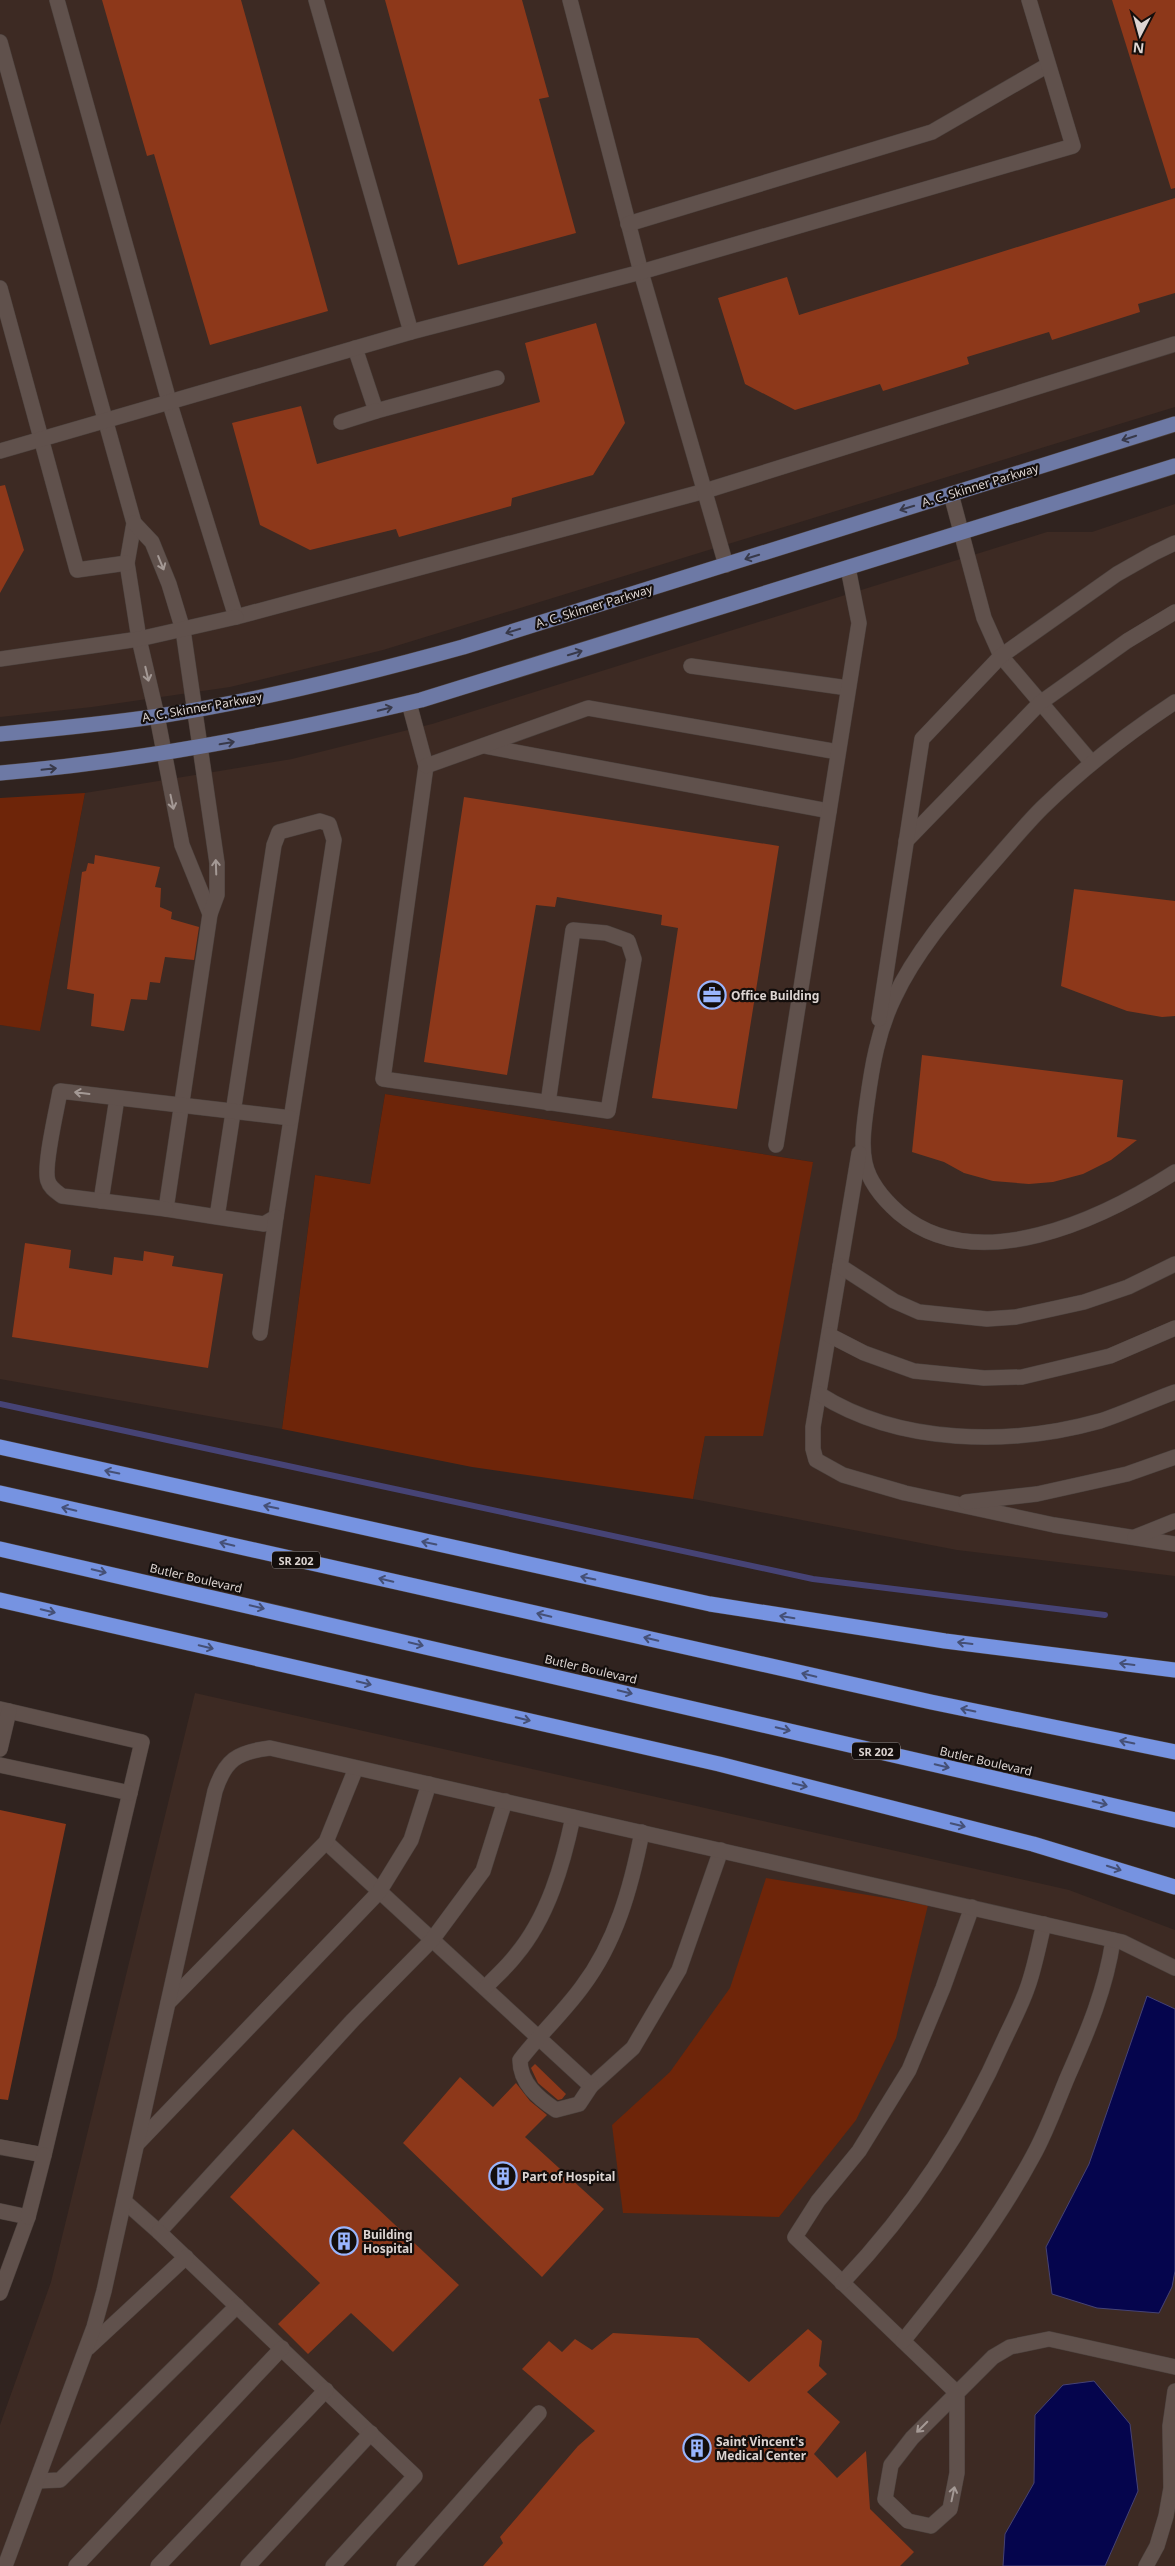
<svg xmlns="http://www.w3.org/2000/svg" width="1175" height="2566" font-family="'Noto Sans',sans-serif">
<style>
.built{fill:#3d2a23}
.green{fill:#6e2509}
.water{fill:#05054d;stroke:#464375}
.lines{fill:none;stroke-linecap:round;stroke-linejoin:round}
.stream{stroke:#464375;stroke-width:6}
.building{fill:#8d381a}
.minor-casing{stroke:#4b413d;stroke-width:16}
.major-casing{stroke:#4b413d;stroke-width:16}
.highway-casing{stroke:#4b413d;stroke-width:16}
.minor{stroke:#60514c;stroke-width:15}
.major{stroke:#6d79a5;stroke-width:15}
.highway{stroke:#7693e1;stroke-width:15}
.oneway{stroke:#383949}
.oneway2{stroke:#a49995}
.oneway3{stroke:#455076}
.labels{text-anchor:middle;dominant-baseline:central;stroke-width:4.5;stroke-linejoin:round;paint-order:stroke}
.shield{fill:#140e0c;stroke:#a09996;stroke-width:1}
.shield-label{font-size:11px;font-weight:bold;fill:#dcd4d1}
.street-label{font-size:12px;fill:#dcd4d1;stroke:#140e0c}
.poi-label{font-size:12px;font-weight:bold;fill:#dcd4d1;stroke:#140e0c;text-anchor:start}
</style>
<rect width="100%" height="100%" fill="#30231f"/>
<g class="built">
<polygon points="0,0 1175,0 1175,407 383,650 230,687 92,707 0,717"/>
<polygon points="1175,504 1175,1576 957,1550 693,1499 705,1436 813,1162 385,1094 370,1184 315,1175 282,1429 0,1379 0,1025 40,1030 85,793 292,759 432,724 1047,532 1092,532"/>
<polygon points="195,1693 1069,1890 1175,1930 1175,2566 0,2566 0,2425 51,2282"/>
</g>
<g class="green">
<polygon points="85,793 40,1031 0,1025 0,798"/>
<polygon points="385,1094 813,1162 763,1436 705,1436 693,1499 472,1467 282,1429 315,1175 370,1184"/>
<polygon points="766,1878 928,1905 896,2038 856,2120 779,2217 623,2213 612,2125 670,2072 730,1988"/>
</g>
<g class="water">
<polygon points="1147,1996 1175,2009 1175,2271 1172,2287 1159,2313 1097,2308 1052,2294 1046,2247 1089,2164"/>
<polygon points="1094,2381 1130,2424 1138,2491 1105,2566 1003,2566 1005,2534 1034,2483 1035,2415 1063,2385"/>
</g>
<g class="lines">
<polyline class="stream" points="0,1404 813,1579 1105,1615"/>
</g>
<g class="building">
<polygon points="102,0 241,0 328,311 210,345 154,154 147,156"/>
<polygon points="385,0 522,0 549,97 539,99 576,233 458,265"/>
<polygon points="1112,0 1175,0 1175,188 1171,189"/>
<polygon points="1175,198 1175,293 1138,304 1140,312 1052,340 1049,332 967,357 969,364 883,391 880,384 795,410 745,384 718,298 787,277 799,315"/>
<polygon points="596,323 625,423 593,475 512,498 511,506 399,537 396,529 310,550 260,525 232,423 301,406 317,464 540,402 525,343"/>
<polygon points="5,485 24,550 0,593 0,486"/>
<polygon points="464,797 779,846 737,1109 652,1098 678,928 661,925 662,915 557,897 555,907 536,905 507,1075 424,1062"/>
<polygon points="95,855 160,867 155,887 161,888 160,907 172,912 171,919 199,927 194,960 165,957 160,983 150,982 147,1000 131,999 124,1031 91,1026 94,994 67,989 82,872 86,871 88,863 94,864"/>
<polygon points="1074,889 1175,901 1175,1016 1162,1017 1127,1011 1061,986"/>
<polygon points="922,1055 1123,1080 1117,1137 1137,1140 1111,1160 1083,1174 1053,1182 1029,1184 993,1181 964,1173 944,1162 912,1152"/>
<polygon points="25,1243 71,1250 69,1268 112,1275 114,1257 143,1261 144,1251 174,1256 172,1266 223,1274 208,1368 12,1337"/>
<polygon points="0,1810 66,1824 8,2100 0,2099"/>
<polygon points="535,2064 566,2094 562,2099 558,2100 538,2083 531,2068"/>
<polygon points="460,2077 493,2107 516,2083 530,2101 547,2115 525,2137 604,2209 542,2277 403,2143"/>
<polygon points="293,2129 459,2285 393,2352 351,2313 308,2354 278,2324 320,2283 230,2197"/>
<polygon points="808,2329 822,2341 819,2366 827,2374 807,2392 840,2422 814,2454 837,2478 866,2451 870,2509 914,2552 900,2566 483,2566 503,2543 500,2537 578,2446 595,2431 522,2369 549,2341 562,2352 575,2339 592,2350 613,2333 698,2338 749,2382"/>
</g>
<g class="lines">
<g class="minor-casing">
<g id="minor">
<polyline points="57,0 169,401 236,617 705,491 1175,344"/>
<polyline points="316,0 411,332"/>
<polyline points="570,0 641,272 726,565"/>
<polyline points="0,42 134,523 127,563 139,639 157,716 182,845 210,914"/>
<polyline points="628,224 932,132 1048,65"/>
<polyline points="0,288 77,570 127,563"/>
<polyline points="355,348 376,411 497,378"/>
<polyline points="341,422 376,411"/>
<polyline points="0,451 411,332 641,272 1073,146 1029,0"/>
<polyline points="951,494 984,618 1001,656 1092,763"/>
<polyline points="134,523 152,542 169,584 183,630 217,863 217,895 210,914 166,1209 217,1217 274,845 279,832 320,821 329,824 334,840 276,1217 264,1224 217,1217"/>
<polyline points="0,659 139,639 236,617"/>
<polyline points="691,666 848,688"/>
<path d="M 1175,702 C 1128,733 1083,768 1042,808 C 1021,829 1002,853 982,875 C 950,912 915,953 894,998 C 878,1031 872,1066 867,1103 C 860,1153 858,1177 899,1213 C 977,1279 1102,1219 1175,1172"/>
<polyline points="409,703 426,766 383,1079 608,1111 634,959 628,941 606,933 573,930 548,1103"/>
<polyline points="484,746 829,811"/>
<polyline points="426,766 588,708 838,752"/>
<polyline points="906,841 1040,703 1127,641 1175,612"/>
<polyline points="879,1019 922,739 1001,656 1117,574 1154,553 1175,543"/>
<polyline points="776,1145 859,623 848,568"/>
<polyline points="859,1153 813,1427 813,1449 816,1460 843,1475 905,1493 1054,1525 1175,1544"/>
<polyline points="101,1201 117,1098"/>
<path d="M 166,1209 L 62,1196 C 57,1192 50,1188 48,1181 C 43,1167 57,1109 60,1091 L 291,1118"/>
<polyline points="840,1266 894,1301 919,1312 987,1319 1016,1317 1084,1302 1128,1287 1175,1264"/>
<polyline points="260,1333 276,1217"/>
<polyline points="829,1335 864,1353 914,1371 984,1378 1022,1377 1110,1356 1175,1328"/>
<path d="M 819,1394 C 899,1445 1011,1446 1100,1421 C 1125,1413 1150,1401 1175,1392"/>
<polyline points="966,1502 1037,1494 1127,1474 1175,1457"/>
<polyline points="1135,1537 1175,1521"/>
<polyline points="0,1709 142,1742 44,2155 0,2147"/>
<polyline points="0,1749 9,1711"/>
<polyline points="0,1765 130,1793"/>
<polyline points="326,1842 591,2086 633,2048 679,1970 721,1850"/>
<polyline points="972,1907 943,1988 909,2070 859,2151 818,2201 795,2237 957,2393 957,2473 950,2509 931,2526 908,2521 885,2499 891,2465 912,2438 993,2357 1010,2347 1049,2339 1175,2367"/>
<path d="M 485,1988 C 495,1977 507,1967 516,1955 C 548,1917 563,1864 573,1817"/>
<polyline points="168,2003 326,1842 356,1768"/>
<path d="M 591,2086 L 579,2104 L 556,2110 C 538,2098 520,2083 520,2060 C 539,2035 563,2013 582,1987 C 616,1942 631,1888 642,1832"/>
<polyline points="138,2143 379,1892 411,1840 429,1784"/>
<polyline points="124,2201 159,2232 353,2020 432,1940 483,1871 505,1801"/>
<polyline points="0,2211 28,2217 0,2293"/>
<polyline points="28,2217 44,2155"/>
<polyline points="159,2232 415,2476 333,2566"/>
<path d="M 842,2283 C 912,2209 964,2131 1005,2038 C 1013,2021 1022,2004 1028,1986 C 1035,1966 1039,1944 1044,1924"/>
<path d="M 903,2341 C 951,2282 997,2223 1033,2156 C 1047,2131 1057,2102 1068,2076 C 1088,2031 1106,1988 1113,1940"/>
<polyline points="88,2348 186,2257"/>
<polyline points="37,2481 60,2480 237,2306"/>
<path d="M 5,2566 L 94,2327 L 104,2291 L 215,1791 C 225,1760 237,1752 270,1748 L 1122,1942 L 1175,1968"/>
<polyline points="76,2566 282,2348"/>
<polyline points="158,2566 326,2390"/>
<polyline points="248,2566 371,2433"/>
<polyline points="404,2566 539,2413"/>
<polyline points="1146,2566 1157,2546 1166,2516 1171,2488 1170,2426 1175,2391"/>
</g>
</g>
<g class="major-casing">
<g id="major">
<path d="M 0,734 C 53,729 106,724 159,716 C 262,700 362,675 463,647 L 1175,424"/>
<path d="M 0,773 C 143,761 282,733 421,700 L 1175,466"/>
</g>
</g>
<g class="highway-casing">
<g id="highway">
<polyline points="0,1447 710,1604 945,1641 1175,1670"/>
<polyline points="0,1493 931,1702 1175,1752"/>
<polyline points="0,1549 1175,1820"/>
<polyline points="0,1600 719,1764 1033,1844 1175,1887"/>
</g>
</g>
<use href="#minor" class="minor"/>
<use href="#major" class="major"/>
<use href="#highway" class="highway"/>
</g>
<defs><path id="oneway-shaft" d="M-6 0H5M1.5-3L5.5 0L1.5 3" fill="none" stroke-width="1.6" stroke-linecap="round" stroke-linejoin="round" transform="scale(1.25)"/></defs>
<g class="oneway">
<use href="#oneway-shaft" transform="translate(1129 438) rotate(162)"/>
<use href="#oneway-shaft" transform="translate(907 508) rotate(163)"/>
<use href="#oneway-shaft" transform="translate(752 557) rotate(163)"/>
<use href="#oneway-shaft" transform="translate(513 631) rotate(163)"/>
<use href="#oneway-shaft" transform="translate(575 653) rotate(-17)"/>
<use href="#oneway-shaft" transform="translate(385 709) rotate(-14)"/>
<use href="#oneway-shaft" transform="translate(227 743) rotate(-10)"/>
<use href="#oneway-shaft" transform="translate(49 769) rotate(-6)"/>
</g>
<g class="oneway2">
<use href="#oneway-shaft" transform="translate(161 563) rotate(68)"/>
<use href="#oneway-shaft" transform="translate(147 674) rotate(77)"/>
<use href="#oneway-shaft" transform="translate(172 802) rotate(78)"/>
<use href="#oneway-shaft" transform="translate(216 867) rotate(-92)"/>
<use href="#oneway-shaft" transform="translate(82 1093) rotate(-173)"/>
<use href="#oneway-shaft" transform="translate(922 2427) rotate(135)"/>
<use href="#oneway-shaft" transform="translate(953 2494) rotate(-78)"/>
</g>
<g class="oneway3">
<use href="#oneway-shaft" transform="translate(112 1472) rotate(-168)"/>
<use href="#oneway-shaft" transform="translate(271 1507) rotate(-168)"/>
<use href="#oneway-shaft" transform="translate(69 1509) rotate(-167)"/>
<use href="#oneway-shaft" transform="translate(429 1543) rotate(-168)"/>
<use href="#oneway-shaft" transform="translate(227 1544) rotate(-167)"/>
<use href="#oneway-shaft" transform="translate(99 1571) rotate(13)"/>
<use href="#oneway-shaft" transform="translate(588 1578) rotate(-168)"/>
<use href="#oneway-shaft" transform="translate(386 1580) rotate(-167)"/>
<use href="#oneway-shaft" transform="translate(257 1607) rotate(13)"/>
<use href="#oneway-shaft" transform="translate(48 1611) rotate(13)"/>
<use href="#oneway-shaft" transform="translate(544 1615) rotate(-167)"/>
<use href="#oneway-shaft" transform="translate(787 1617) rotate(-171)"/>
<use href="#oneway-shaft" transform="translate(651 1639) rotate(-167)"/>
<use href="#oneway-shaft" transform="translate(965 1643) rotate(-173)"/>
<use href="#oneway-shaft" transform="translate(416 1644) rotate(13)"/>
<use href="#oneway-shaft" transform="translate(206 1647) rotate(13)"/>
<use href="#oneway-shaft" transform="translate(1127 1664) rotate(-173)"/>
<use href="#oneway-shaft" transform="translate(809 1675) rotate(-167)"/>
<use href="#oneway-shaft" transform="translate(364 1683) rotate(13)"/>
<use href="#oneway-shaft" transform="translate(625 1692) rotate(13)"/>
<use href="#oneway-shaft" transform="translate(968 1710) rotate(-168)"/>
<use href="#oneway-shaft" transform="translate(523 1719) rotate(13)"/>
<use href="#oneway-shaft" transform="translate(783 1729) rotate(13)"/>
<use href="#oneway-shaft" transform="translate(1127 1742) rotate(-168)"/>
<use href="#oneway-shaft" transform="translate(942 1766) rotate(13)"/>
<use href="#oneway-shaft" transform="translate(800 1785) rotate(14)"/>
<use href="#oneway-shaft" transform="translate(1100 1803) rotate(13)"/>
<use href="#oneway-shaft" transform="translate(958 1825) rotate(14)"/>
<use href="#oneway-shaft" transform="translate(1114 1868) rotate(18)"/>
</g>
<defs>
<g id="office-ring" transform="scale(1.4375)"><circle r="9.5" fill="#140e0c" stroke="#99b5fd" stroke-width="1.5"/><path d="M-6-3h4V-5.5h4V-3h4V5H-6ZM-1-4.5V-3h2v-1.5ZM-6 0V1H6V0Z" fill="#99b5fd"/></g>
<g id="building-ring" transform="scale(1.4375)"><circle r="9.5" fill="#140e0c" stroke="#99b5fd" stroke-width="1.5"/><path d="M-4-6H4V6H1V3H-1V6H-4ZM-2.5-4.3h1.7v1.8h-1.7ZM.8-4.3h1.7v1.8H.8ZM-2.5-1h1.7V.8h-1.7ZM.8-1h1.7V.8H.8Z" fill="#99b5fd"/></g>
</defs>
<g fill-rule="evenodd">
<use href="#office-ring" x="712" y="995"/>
<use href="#building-ring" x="503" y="2176"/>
<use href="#building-ring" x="344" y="2241"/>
<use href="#building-ring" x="697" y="2448"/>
</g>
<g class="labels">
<g class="shield">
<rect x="272" y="1551.5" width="48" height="17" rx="4"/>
<rect x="852" y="1742.5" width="48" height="17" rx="4"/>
</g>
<g class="shield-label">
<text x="296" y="1560">SR 202</text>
<text x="876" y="1751">SR 202</text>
</g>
<g class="street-label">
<text transform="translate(980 485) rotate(-17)">A. C. Skinner Parkway</text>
<text transform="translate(594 606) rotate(-17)">A. C. Skinner Parkway</text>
<text transform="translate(202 707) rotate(-10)">A. C. Skinner Parkway</text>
<text transform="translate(196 1578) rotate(13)">Butler Boulevard</text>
<text transform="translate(591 1669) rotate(13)">Butler Boulevard</text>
<text transform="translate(986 1761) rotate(13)">Butler Boulevard</text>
</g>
<g class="poi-label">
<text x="731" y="995">Office Building</text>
<text x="522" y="2176">Part of Hospital</text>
<text x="363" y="2234">Building<tspan x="363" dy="14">Hospital</tspan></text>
<text x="716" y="2441">Saint Vincent's<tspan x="716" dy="14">Medical Center</tspan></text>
</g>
</g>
<g transform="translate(1140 35) rotate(186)" stroke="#140e0c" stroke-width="4" paint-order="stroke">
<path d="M0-4L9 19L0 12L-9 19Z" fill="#dcd4d1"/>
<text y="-8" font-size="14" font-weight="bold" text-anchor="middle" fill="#dcd4d1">N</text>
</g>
</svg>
